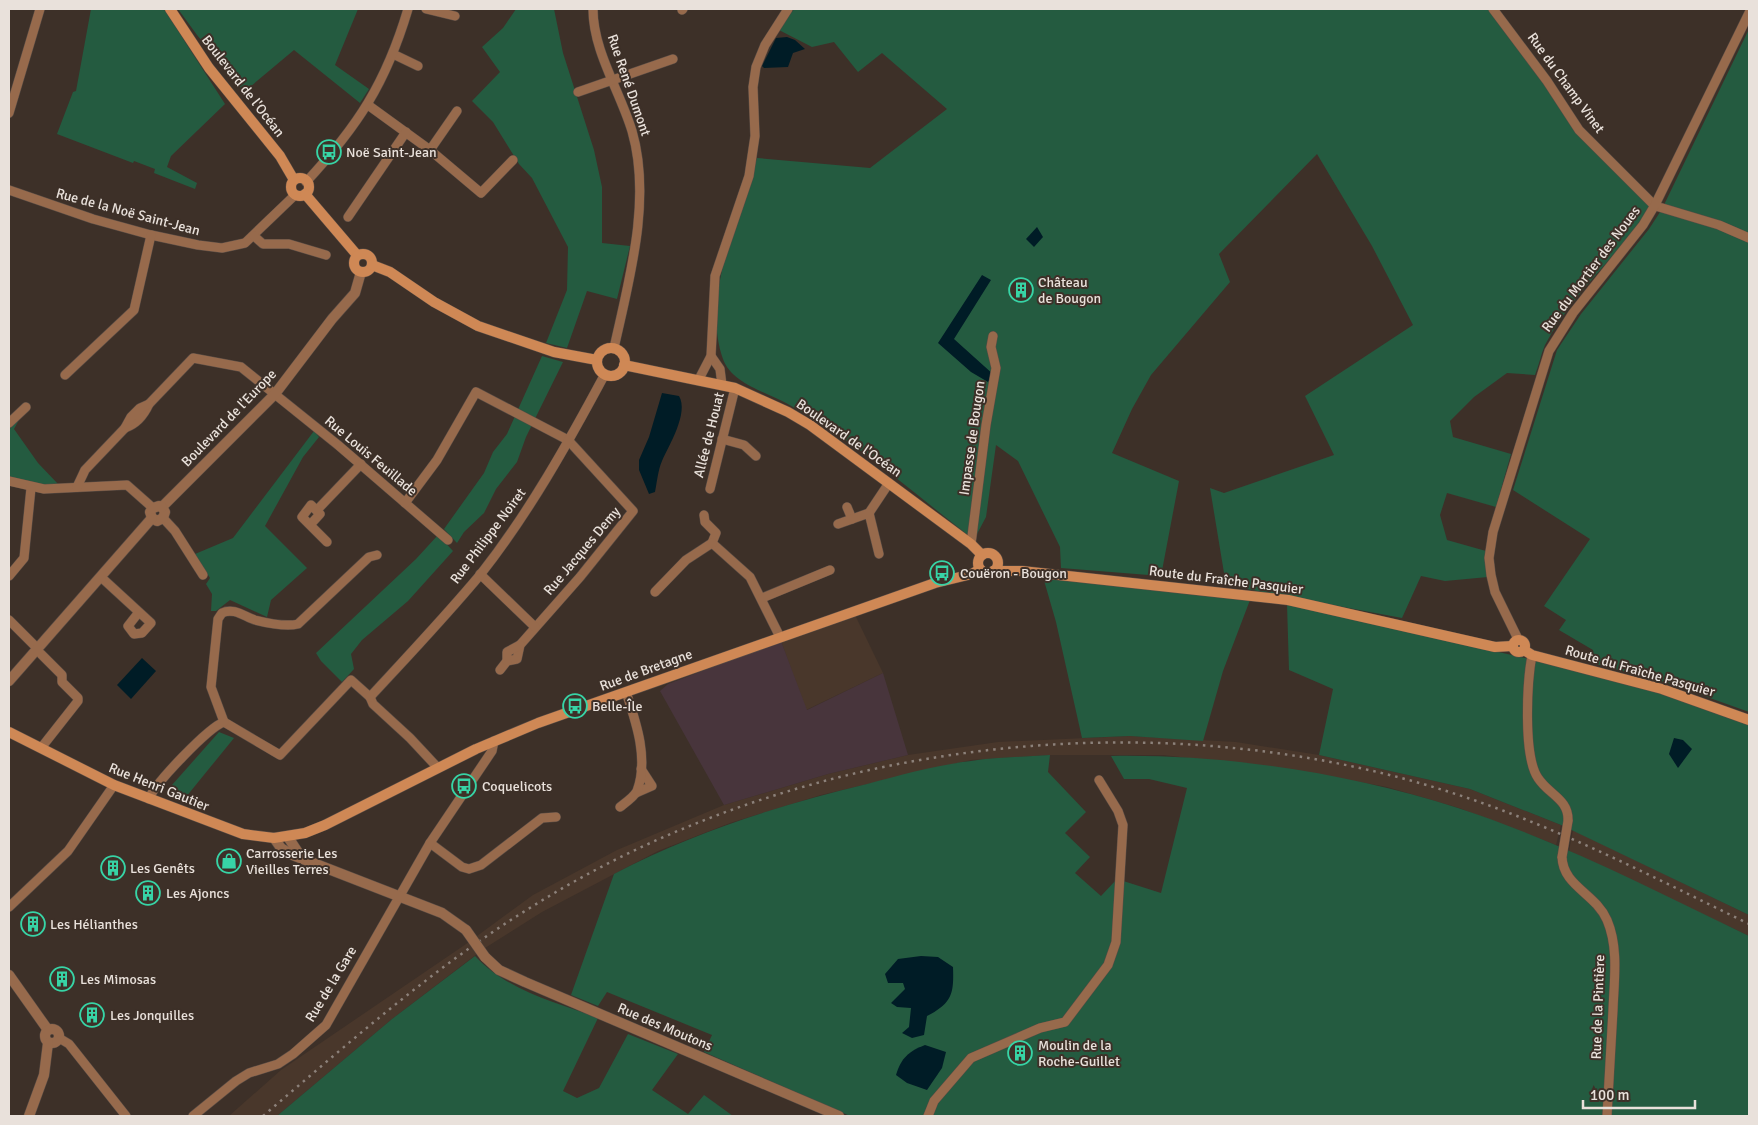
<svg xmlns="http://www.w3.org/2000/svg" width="1758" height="1125" font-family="Signika,sans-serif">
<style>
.built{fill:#49372b}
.industrial{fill:#48353c}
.green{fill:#245b40}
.water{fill:#001c26}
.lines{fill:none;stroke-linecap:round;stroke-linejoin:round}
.minor-casing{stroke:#594c45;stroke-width:10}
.tertiary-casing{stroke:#594c45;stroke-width:11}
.secondary-casing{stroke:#594c45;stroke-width:11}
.minor{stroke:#976a4c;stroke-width:9}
.tertiary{stroke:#976a4c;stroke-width:10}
.secondary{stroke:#cf8855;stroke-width:10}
.rail{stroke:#8c817a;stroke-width:2.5;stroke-dasharray:2.5 5;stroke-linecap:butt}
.minor-bridge-casing{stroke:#594c45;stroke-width:10;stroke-linecap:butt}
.tertiary-bridge-casing{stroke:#594c45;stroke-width:11;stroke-linecap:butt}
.minor-bridge{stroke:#976a4c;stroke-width:9}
.tertiary-bridge{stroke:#976a4c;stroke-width:10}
.labels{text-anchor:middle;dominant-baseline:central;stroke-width:4;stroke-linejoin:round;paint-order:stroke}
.street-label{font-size:14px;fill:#e9e1db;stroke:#3d3028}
.poi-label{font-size:14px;fill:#e9e1db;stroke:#3d3028;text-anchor:start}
</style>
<rect width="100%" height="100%" fill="#3d3028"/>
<g class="built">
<polygon points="855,615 883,673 806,710 781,641"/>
<polygon points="1130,736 1236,742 1319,755 1470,789 1561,825 1556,845 1459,808 1387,787 1305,772 1163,755 1050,755 971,760 821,795 730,823 658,851 542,912 485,948 477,936 533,895 617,850 724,805 828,774 908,755 998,742"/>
<polygon points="1573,830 1749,915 1749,936 1569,851"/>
<polygon points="469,942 477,954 392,1019 277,1116 229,1116 281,1070"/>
</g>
<polygon class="industrial" points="781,641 807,710 883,673 908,755 828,774 724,805 660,691 668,684"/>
<g class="green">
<polygon points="91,9 164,9 225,104 171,156 167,167 197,183 195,189 154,173 155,169 134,161 133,163 57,134 73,92 76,91"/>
<polygon points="178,9 358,9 335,65 369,89 360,103 294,50 244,92 197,35"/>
<polygon points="516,9 554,9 563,53 594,150 602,187 602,243 630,246 617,299 587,291 567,348 546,343 567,290 568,247 532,178 519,164 493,122 472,101 500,72 482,47 503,28"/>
<path d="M 794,9 L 1493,9 L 1579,130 L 1650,206 C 1619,256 1572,293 1545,345 C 1541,354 1539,365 1535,375 L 1507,373 L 1474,397 L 1450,421 L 1453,437 L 1511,454 L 1496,507 L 1447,493 L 1440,515 L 1447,540 L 1486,551 L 1488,577 L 1445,581 L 1421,576 L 1402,618 L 1226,585 L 1210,488 L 1224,493 L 1334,455 L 1305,396 L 1413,325 L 1372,246 L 1317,154 L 1219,254 L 1230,282 L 1151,375 L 1132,409 L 1112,453 L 1179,481 L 1161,576 L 1061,568 L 1060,547 L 1018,461 L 996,445 L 986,517 L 977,534 L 969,536 C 910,490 853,439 786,403 C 766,392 731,383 723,359 C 701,297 739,217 757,158 L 870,168 L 947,109 L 882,53 L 858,72 L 834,42 L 812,47 L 779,30 Z"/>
<polygon points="1749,29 1749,712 1668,683 1592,663 1593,650 1559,630 1566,620 1544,606 1590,539 1513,490 1557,350 1581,314 1649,229 1662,209"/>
<polygon points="542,356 563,362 526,437 517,462 496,489 484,513 464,532 457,543 444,529 484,473 493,452 507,434"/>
<path d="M 20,418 L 14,429 L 38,463 L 58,484 L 34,485 L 9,478 C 9,461 1,426 20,418 Z"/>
<polygon points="314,431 319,437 303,457 265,526 307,568 271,600 267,617 230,600 216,611 211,611 212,594 206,584 210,578 195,554 233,538"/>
<polygon points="438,535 453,551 408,601 362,640 351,654 354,669 342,682 321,661 316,653 416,559"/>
<polygon points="1043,577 1250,600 1223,671 1203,741 1130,736 1082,738 1056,622"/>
<polygon points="1287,604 1662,689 1749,720 1749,915 1561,825 1470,789 1319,755 1333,689 1289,670"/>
<polygon points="219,732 234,738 186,797 172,785"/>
<path d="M 1050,755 L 1048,772 L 1086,812 L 1065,833 L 1090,857 L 1075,873 L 1101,896 L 1117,879 L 1161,893 L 1187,788 L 1149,779 L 1124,779 L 1111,756 C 1225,754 1349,773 1458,808 C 1559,841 1654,890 1749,936 L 1749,1116 L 850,1116 L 704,1052 L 712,1035 L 607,992 L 598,1006 L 571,995 L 614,874 C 694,832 780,805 867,784 C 901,775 936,765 971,761 C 997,757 1024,757 1050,755 Z"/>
<path d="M 475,956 C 508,991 555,1002 598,1018 L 563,1091 L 577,1098 L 599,1088 L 628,1034 L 678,1054 L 652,1090 L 688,1114 L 704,1095 L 733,1116 L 277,1116 L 392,1019 Z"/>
</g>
<g class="water">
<polygon points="787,37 795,40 805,49 793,53 788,67 764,68 762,66 776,38"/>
<polygon points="1037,227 1043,237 1034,247 1026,239"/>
<polygon points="982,275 991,280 954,339 994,375 988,382 971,372 938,343"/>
<path d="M 662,393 L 679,396 C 689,413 669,445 662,461 C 658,470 657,482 655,492 L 649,494 L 639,470 L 639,460 L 649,437 Z"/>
<polygon points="142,658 156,671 131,699 117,685"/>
<polygon points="1674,738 1683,740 1692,749 1678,768 1669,754"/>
<path d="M 921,956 L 938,957 L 953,967 C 954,994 952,1003 927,1016 L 924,1035 L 912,1038 L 902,1033 L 909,1027 L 911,1008 L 897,1007 L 891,1003 L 905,989 L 903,983 L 888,983 L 885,974 L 898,959 Z"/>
<path d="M 925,1045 L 946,1052 L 942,1068 L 927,1090 L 907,1083 L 896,1075 C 901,1058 909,1051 925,1045 Z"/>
</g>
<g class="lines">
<g class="minor-casing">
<g id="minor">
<polyline points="426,9 455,16"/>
<path d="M 593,9 C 593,51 620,91 632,131 C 652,200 629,280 614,348"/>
<polyline points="1493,9 1547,81 1579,130 1652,203 1659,207 1719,225 1749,238"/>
<polyline points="682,10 683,9"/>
<polyline points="393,54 418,66"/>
<polyline points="578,92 673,59"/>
<polyline points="368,105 430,150 481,193 513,160"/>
<polyline points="9,113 40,9"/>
<polyline points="430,150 457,111"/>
<path d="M 306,182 C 358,126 386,83 408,9"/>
<polyline points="9,190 93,219 151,235 198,245 222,248 245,243 295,195"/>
<polyline points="348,217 406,132"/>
<polyline points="254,236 263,244 289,244 326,255"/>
<polyline points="711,356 720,369 722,385"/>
<polyline points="65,375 134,310 151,235"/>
<polyline points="699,379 711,356 715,276 749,176 755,136 753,87 756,67 765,45 788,9"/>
<polyline points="9,423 26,407"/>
<path d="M 125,428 C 137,424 144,415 149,404 L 193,358 L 241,367 L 338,445 L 448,540"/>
<polyline points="722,439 744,445 756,456"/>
<polyline points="9,481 44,489 127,485 153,508"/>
<polyline points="77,487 85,470 125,428 131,417 140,408 149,404"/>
<polyline points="710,489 735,388"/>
<polyline points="405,503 437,460 476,392 568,440 633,511 580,577 520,645 517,659 507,661 500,670"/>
<polyline points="847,507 852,519"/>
<polyline points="317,510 361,464"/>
<polyline points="869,513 889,483"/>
<polyline points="704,515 705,522 716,533 712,543 750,577 780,637"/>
<polyline points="163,518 175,531 203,575"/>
<polyline points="838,524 869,513 879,554"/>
<polyline points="310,525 320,514 311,505 302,517 327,542"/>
<polyline points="971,544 986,425 996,368 991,347 993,336"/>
<polyline points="480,574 535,627"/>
<polyline points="9,576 24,558 31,488"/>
<polyline points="102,578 151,623 142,633 134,634 128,626 139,612"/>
<polyline points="655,592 686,560 712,543"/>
<polyline points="762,598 830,570"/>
<polyline points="9,620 38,649"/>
<polyline points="1518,639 1495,592 1491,575 1489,558 1493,532 1549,351 1573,313 1643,225 1655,205 1749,13"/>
<path d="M 1532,655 C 1527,682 1523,756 1538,778 C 1549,795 1569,799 1568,821"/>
<polyline points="507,661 507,652 520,645"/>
<polyline points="370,697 373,704 410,738 438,768"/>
<path d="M 224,722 L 280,755 L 351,680 L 370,697 C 407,657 445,617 480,575 C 529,513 568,443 605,374"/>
<polyline points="41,748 78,701 78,698 62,682 62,675 41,654"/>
<polyline points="636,793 652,786 641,769"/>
<path d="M 149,799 C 154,784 209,727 224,722 L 211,687 L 218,619 L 222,613 C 234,607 245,617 255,620 C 267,623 286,627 298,624 L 369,557 L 377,555"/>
<path d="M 620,807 C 625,803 634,797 637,791 C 649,759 636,722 626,692"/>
<polyline points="430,843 462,867 469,869 481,865 542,818 556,817"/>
<path d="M 1562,857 C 1563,886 1595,893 1607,920 C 1619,948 1614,981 1613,1010 C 1611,1045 1609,1081 1607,1116"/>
<polyline points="9,907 68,851 114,785"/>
<polyline points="59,1038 69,1044 126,1116"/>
<polyline points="193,1116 236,1081 249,1073 278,1064 293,1054 326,1025 430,843 492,751 494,741"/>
<polyline points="928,1116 934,1101 971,1058 1040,1028 1065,1022 1108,965 1116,942 1123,825 1118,811 1099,780"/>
</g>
</g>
<g class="tertiary-casing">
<g id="tertiary">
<polyline points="162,507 275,394 332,319 355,293 361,272"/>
<polyline points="152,518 157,521 163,518 165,512 162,507"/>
<polyline points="152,518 150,512 153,508 159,506 162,507"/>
<polyline points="9,681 152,518"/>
<polyline points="288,837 301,857"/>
<polyline points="274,838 281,848 290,854 442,913 466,930"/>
<polyline points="485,957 499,970 525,982 839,1116"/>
<polyline points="9,975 48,1030"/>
<circle cx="52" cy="1036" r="7"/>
<polyline points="29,1116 44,1075 48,1043"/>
</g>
</g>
<g class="secondary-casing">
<g id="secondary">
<polyline points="170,9 209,68 280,156 294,180"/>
<circle cx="300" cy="187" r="9"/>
<polyline points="305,194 357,255"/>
<circle cx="363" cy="263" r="9"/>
<polyline points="372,265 390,272 434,302 478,326 554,352 597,360"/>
<circle cx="611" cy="362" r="14"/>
<polyline points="624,365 735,388 788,412 810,425 971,544 982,555"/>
<circle cx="988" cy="563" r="10"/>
<polyline points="993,571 1022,571 1288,600 1495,647 1512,646"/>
<circle cx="1519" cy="646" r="6"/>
<polyline points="1524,650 1532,655 1662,689 1749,720"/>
<polyline points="9,732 114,785 243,834 274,838 305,833 325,825 476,749 538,723 935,583 972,574 980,569"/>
</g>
</g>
<use href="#minor" class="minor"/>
<use href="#tertiary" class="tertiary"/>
<use href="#secondary" class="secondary"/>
<path class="rail" d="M 263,1116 C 350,1042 435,966 533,906 C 796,741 1147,698 1443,790 C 1550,823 1649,875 1749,924"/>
<g class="minor-bridge-casing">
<polyline id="minor-bridge" points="1562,857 1568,821"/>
</g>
<g class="tertiary-bridge-casing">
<polyline id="tertiary-bridge" points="466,930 485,957"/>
</g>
<use href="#minor-bridge" class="minor-bridge"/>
<use href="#tertiary-bridge" class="tertiary-bridge"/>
</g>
<defs>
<g id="bus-ring" transform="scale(1.25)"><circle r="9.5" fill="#3d3028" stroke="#37d4a6" stroke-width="1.5"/><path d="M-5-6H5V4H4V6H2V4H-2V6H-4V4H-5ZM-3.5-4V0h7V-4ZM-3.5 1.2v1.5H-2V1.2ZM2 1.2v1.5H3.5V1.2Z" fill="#37d4a6"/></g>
<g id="building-ring" transform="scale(1.25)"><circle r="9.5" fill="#3d3028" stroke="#37d4a6" stroke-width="1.5"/><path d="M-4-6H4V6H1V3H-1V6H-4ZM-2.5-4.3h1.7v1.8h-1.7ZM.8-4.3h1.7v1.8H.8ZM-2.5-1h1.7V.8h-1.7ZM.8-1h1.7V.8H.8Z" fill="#37d4a6"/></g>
<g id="shop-ring" transform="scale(1.25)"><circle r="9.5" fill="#3d3028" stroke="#37d4a6" stroke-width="1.5"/><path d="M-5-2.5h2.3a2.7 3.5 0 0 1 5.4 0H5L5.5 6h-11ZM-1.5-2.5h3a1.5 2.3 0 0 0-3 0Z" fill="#37d4a6"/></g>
</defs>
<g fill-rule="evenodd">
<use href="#bus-ring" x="329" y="152"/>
<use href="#building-ring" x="1021" y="290"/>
<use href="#bus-ring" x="942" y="573"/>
<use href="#bus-ring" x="575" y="706"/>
<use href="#bus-ring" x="464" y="786"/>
<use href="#shop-ring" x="229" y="861"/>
<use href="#building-ring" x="113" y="868"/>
<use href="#building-ring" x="148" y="893"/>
<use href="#building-ring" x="33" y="924"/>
<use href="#building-ring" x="62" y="979"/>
<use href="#building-ring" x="92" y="1015"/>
<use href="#building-ring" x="1020" y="1053"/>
</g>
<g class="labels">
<g class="street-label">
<text transform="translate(1566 83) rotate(54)">Rue du Champ Vinet</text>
<text transform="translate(629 85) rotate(71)">Rue René Dumont</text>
<text transform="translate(243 86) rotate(52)">Boulevard de l'Océan</text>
<text transform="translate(128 212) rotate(15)">Rue de la Noë Saint-Jean</text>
<text transform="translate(1591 269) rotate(-53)">Rue du Mortier des Noues</text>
<text transform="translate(229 418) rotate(-46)">Boulevard de l'Europe</text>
<text transform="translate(709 435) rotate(-76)">Allée de Houat</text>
<text transform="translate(849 438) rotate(35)">Boulevard de l'Océan</text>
<text transform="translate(972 438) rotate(-82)">Impasse de Bougon</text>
<text transform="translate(371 456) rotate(40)">Rue Louis Feuillade</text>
<text transform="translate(488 536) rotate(-53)">Rue Philippe Noiret</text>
<text transform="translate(582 551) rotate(-50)">Rue Jacques Demy</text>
<text transform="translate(1226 580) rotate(7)">Route du Fraîche Pasquier</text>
<text transform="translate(646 670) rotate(-20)">Rue de Bretagne</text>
<text transform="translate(1640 671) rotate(16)">Route du Fraîche Pasquier</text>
<text transform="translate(159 787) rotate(22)">Rue Henri Gautier</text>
<text transform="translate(331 984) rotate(-59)">Rue de la Gare</text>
<text transform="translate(1598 1007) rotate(-88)">Rue de la Pintière</text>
<text transform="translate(665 1027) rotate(23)">Rue des Moutons</text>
</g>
<g class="poi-label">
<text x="346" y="152">Noë Saint-Jean</text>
<text x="1038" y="282">Château<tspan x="1038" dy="16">de Bougon</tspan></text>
<text x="960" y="573">Couëron - Bougon</text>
<text x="592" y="706">Belle-Île</text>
<text x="482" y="786">Coquelicots</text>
<text x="246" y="853">Carrosserie Les<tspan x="246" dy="16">Vieilles Terres</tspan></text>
<text x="130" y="868">Les Genêts</text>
<text x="166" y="893">Les Ajoncs</text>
<text x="50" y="924">Les Hélianthes</text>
<text x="80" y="979">Les Mimosas</text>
<text x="110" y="1015">Les Jonquilles</text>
<text x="1038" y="1045">Moulin de la<tspan x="1038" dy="16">Roche-Guillet</tspan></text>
</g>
</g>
<rect width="1758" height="1125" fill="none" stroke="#e9e1db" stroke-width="20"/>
<path d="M1583 1100v8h112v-8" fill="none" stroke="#e9e1db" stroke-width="2.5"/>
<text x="1590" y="1100" font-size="15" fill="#e9e1db" stroke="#3d3028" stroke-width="4" paint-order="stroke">100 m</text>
</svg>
